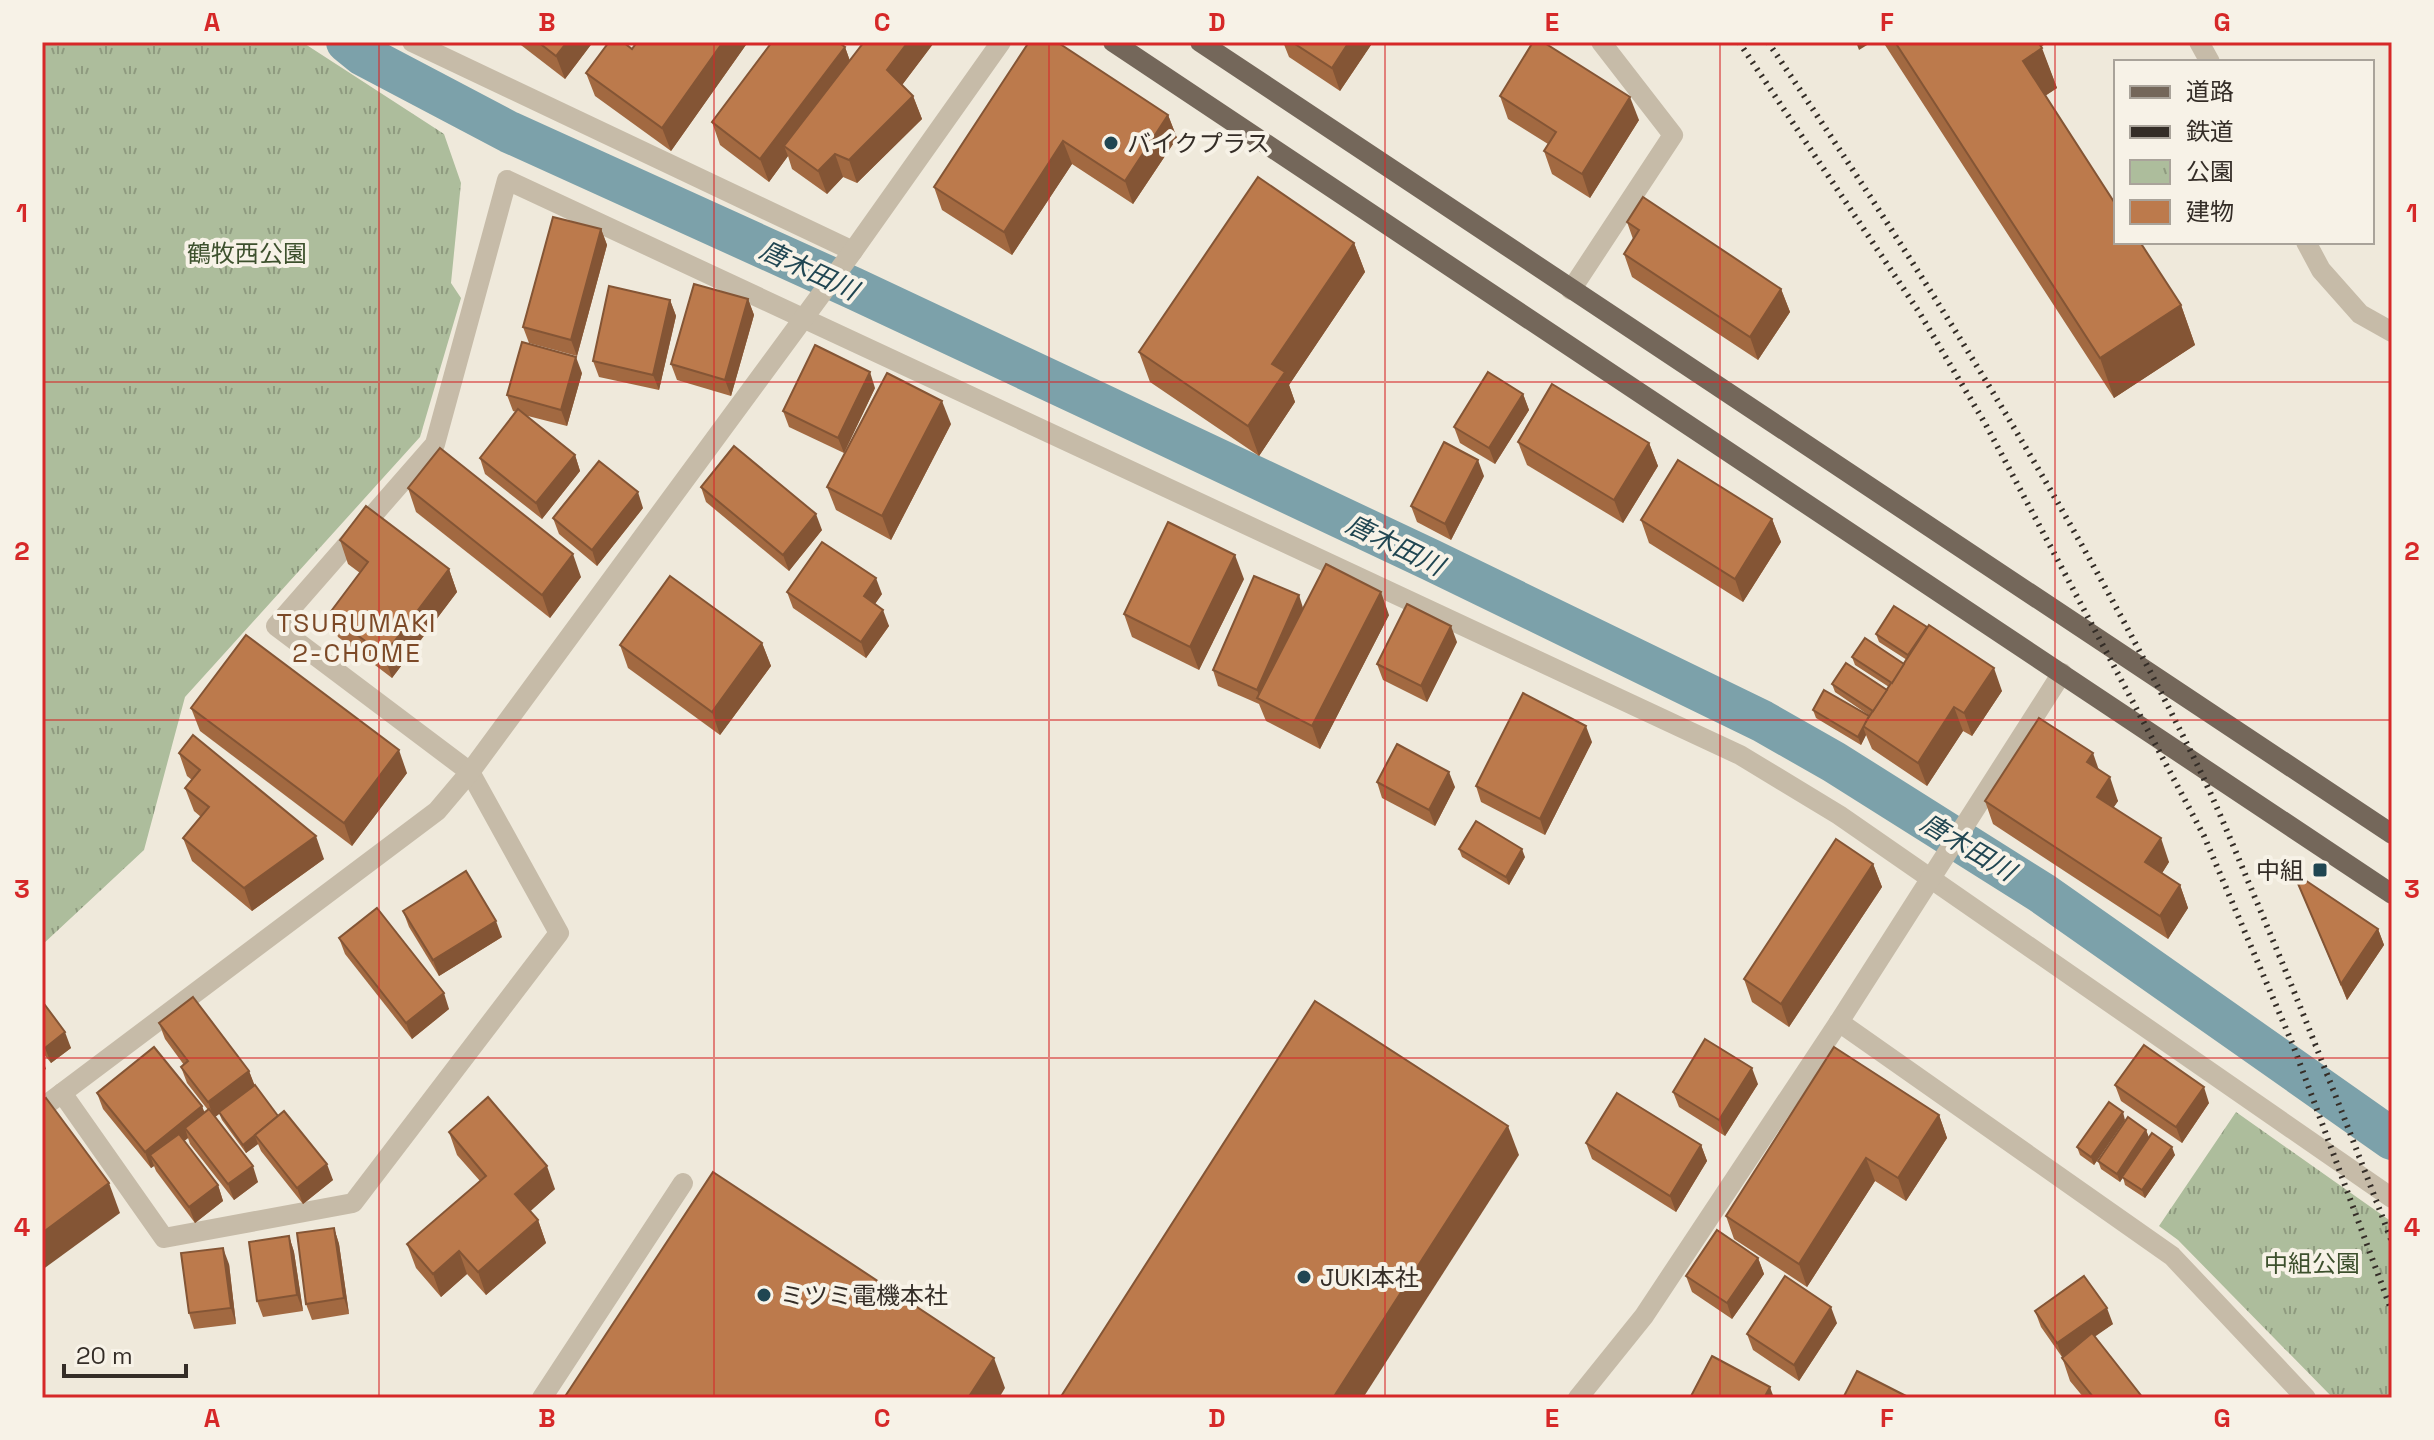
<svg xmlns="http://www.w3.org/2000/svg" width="2434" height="1440" font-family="'Space Grotesk','Noto Sans JP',sans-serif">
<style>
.park{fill:url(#park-tufts)}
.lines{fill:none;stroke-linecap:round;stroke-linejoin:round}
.canal{stroke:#7ca1aa;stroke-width:42}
.minor{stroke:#c6bba8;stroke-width:20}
.major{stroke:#74675a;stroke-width:20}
.rail{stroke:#342d27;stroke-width:6;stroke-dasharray:2 6;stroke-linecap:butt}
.wall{fill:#a26941}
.shaded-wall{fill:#845535}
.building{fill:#bc7a4c;stroke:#845535;stroke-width:2}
.grid{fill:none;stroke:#d62828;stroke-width:2;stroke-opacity:0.55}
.poi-dot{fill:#204652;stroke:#f7f2e7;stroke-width:3}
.labels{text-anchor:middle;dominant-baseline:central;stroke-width:8;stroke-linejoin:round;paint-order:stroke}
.poi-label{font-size:24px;fill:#342d27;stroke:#f7f2e7;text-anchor:start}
.park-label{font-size:24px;fill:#3d502d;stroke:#f7f2e7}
.water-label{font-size:26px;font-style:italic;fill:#204652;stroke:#f7f2e7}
.neighbourhood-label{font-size:26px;letter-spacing:2px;fill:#7c4927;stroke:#f7f2e7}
.neatline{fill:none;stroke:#d62828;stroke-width:3}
.grid-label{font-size:26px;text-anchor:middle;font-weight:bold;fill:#d62828}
</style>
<defs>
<pattern id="park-tufts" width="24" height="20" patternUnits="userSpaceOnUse" patternTransform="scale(2)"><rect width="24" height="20" fill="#adbd9c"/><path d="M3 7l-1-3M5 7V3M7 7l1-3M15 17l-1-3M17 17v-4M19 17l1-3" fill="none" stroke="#8e9a7f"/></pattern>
</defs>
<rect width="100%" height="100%" fill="#efe9db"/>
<g class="park">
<polygon points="42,42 302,42 444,134 461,183 451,283 461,298 420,437 185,697 144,850 42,945"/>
<polygon points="2236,1112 2392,1222 2392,1398 2333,1398 2178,1240 2159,1226"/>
</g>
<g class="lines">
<polyline class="canal" points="347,42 363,55 509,132 853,288 1096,402 1431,560 1762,721 1834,762 2042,893 2392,1139"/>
<g class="minor">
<polyline points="412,42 853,251"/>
<polyline points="2199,42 2210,62"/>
<polyline points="2306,242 2321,270 2360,314 2392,332"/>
<polyline points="1571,290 1673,135 1601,42"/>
<polyline points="1839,1022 2172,1256 2306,1398"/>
<polyline points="62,1093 164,1238 353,1203 559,933 470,772 276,626 435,444 507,180 1740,755 1839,815 2392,1198"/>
<polyline points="42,1108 437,811 470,772 853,251 1001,42"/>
<polyline points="542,1398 683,1183"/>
<polyline points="1578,1398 1644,1316 1839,1022 2062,673"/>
</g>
<g class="major">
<polyline points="1113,42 2392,894"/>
<polyline points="1200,42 2392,834"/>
</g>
<g class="rail">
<polyline points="1739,42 1919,312 1986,425 2204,836 2293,1045 2392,1312"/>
<path d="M 1768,42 C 1920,268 2066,500 2187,744 C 2213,795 2234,848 2256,900 C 2304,1013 2348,1127 2392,1242"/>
</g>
</g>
<g class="wall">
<polygon points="517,42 593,42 565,79"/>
<polygon points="637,42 748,42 671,151 595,96 586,73 632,49"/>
<polygon points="1029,42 1168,115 1177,138 1133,204 1072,164 1012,255 942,210 934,187"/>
<polygon points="1283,42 1373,42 1340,91 1289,57"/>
<polygon points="1883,42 2048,42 2041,47 2057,88 2045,96 2181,305 2195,345 2114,398"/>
<polygon points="933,44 902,85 913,96 922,119 857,183 843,177 827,194 792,169 788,156 769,182 720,145 712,122 845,47 850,61"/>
<polygon points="1500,96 1639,120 1590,198 1552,174 1544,151 1548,144 1508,119"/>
<polygon points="1627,222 1781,289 1790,312 1758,360 1632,277 1624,254 1633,239"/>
<polygon points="601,229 607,245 577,356 529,343 523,327"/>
<polygon points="1354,243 1365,272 1289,385 1295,402 1259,456 1150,382 1139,352"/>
<polygon points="748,299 754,315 731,396 677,380 671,364"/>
<polygon points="670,300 676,316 659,390 599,377 593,361"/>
<polygon points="582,373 567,426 524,415 575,455 580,471 542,519 485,474 480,458 516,412 513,411 507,395"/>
<polygon points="875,388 844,453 789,427 783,411"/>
<polygon points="1523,394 1529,410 1495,464 1460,443 1454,427"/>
<polygon points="951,424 891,540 836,510 827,487"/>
<polygon points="1518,442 1649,443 1658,466 1623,523 1527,465"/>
<polygon points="1484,476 1451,540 1417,522 1411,506"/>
<polygon points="701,487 822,530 789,571 706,502"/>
<polygon points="408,488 581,577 550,618 416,512"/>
<polygon points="643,508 597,566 559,534 553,518"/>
<polygon points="1772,519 1781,542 1743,602 1649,543 1641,520"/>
<polygon points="340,540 449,569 457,592 392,678 338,637 329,614 360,573 348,564"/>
<polygon points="1244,579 1199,670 1132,637 1124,614"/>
<polygon points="787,592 882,594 875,604 889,626 866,658 793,608"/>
<polygon points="1303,608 1389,615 1320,749 1266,721 1259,704 1218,686 1213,670"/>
<polygon points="1927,627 2002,691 1972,736 1963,731 1927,786 1872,749 1866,735 1861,745 1816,718 1813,710 1869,717 1870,716 1835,692 1832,684 1887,690 1889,687 1855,665 1852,657 1904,664 1907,660 1879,642 1876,634"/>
<polygon points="1457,642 1427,702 1383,680 1377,664"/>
<polygon points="762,643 771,666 720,735 628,668 620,645"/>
<polygon points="191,708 407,773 352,846 200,731"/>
<polygon points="1592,742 1545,835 1481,802 1476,786"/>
<polygon points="179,753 324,859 252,911 192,861 183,838 201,817 194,811 185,788 192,780 187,776"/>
<polygon points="2099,770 2118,801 2113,808 2169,862 2162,873 2180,885 2188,908 2168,939 1993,824 1985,801"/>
<polygon points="1377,782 1455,787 1435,826 1382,798"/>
<polygon points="1459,849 1525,857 1509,885 1462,857"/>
<polygon points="1873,864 1882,887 1789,1027 1752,1002 1744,979"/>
<polygon points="2293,872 2378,929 2384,945 2347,1000"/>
<polygon points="403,911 502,937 439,976 409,927"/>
<polygon points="339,938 449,1009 412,1039 345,954"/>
<polygon points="42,1001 71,1048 51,1063 42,1052"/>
<polygon points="159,1023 249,1071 254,1085 278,1116 333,1180 303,1204 261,1151 258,1144 246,1153 222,1120 219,1113 215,1117 258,1182 234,1200 190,1144 188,1138 184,1141 218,1185 223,1201 195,1223 156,1171 154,1166 151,1168 103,1109 97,1093 202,1106 204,1112 208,1110 187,1083 181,1067 184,1065 165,1039"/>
<polygon points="1758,1084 1725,1136 1679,1107 1673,1092"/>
<polygon points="2115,1085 2209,1103 2182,1143 2121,1101"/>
<polygon points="1939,1115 1947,1138 1906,1201 1875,1181 1807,1287 1734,1239 1726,1216"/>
<polygon points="2125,1120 2094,1165 2080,1155 2077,1147"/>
<polygon points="2146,1130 2149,1138 2175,1155 2145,1198 2125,1185 2123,1177 2120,1182 2101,1169 2098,1161"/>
<polygon points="449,1132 555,1189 530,1211 538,1220 546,1243 486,1295 467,1274 441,1297 416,1268 407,1244 480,1181 457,1155"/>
<polygon points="1586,1143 1701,1145 1707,1161 1676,1212 1592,1159"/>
<polygon points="334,1228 339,1244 349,1314 312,1320 306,1304"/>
<polygon points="289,1236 294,1252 303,1311 263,1317 257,1301"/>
<polygon points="1758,1258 1764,1274 1732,1319 1692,1292 1686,1276"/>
<polygon points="229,1264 236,1324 194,1329 189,1313"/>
<polygon points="2035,1311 2113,1324 2094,1336 2143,1398 2084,1398 2070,1381 2062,1357 2041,1327"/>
<polygon points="1837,1323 1799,1381 1753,1350 1747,1334"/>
</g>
<g class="shaded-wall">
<polygon points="567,42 593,42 565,79 556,56"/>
<polygon points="723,42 748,42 671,151 662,128"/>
<polygon points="908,42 932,42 933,44 896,93 887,70"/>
<polygon points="1349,42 1373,42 1340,91 1332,68"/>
<polygon points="1856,42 1872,42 1859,50"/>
<polygon points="845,47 853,70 784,146 788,156 769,182 760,159"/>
<polygon points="2042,48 2057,88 2037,101 2023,61"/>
<polygon points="913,96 922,119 857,183 849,160"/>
<polygon points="1630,97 1639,120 1590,198 1582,174"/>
<polygon points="1168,115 1177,138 1133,204 1125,181"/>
<polygon points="1063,141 1072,164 1012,255 1004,232"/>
<polygon points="835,154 843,177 827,194 818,171"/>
<polygon points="601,229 607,245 577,356 571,340"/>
<polygon points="1354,243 1365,272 1289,385 1295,402 1259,456 1248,426 1272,364"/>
<polygon points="1781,289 1790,312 1758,360 1750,337"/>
<polygon points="748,299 754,315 731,396 725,380"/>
<polygon points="670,300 676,316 659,390 653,375"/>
<polygon points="2181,305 2195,345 2114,398 2100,358"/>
<polygon points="576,357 582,373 567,426 561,410"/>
<polygon points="870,372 875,388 844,453 838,438"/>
<polygon points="1523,394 1529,410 1495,464 1489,448"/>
<polygon points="942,401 951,424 891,540 882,516"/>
<polygon points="1649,443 1658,466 1623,523 1614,500"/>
<polygon points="575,455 580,471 542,519 536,503"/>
<polygon points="1478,460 1484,476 1451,540 1445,524"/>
<polygon points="638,492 643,508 597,566 592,550"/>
<polygon points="816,514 822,530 789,571 783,555"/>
<polygon points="1772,519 1781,542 1743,602 1735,579"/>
<polygon points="573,554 581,577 550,618 542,595"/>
<polygon points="1235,555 1244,579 1199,670 1190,647"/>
<polygon points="449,569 457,592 392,678 384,655"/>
<polygon points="876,578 882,594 869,612 864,596"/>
<polygon points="1381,592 1389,615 1320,749 1312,726"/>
<polygon points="1299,595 1304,611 1261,700 1257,690"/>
<polygon points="883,610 889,626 866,658 861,642"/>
<polygon points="1451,626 1457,642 1427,702 1421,686"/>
<polygon points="762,643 771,666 720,735 712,712"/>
<polygon points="1994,668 2002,691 1972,736 1964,713"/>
<polygon points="1954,707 1963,731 1927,786 1918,763"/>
<polygon points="1586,726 1592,742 1545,835 1540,819"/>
<polygon points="1863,727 1866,735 1861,745 1858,737"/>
<polygon points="399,750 407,773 352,846 344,823"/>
<polygon points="2093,753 2101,776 2087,762"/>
<polygon points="1449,772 1455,787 1435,826 1429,810"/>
<polygon points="2110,777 2118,801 2105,820 2097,797"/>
<polygon points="316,836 324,859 252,911 244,888"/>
<polygon points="2161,838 2169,862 2154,886 2145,862"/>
<polygon points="1522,849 1525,857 1509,885 1506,877"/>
<polygon points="1873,864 1882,887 1789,1027 1781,1004"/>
<polygon points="2180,885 2188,908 2168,939 2160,916"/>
<polygon points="496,921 502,937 439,976 433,960"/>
<polygon points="2378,929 2384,945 2347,1000 2341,984"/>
<polygon points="444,993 449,1009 412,1039 406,1023"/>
<polygon points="65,1032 71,1048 51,1063 45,1048"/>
<polygon points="42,1057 46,1069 42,1072"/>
<polygon points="1752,1068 1758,1084 1725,1136 1719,1120"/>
<polygon points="249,1071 255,1086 214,1118 208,1102"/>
<polygon points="2204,1087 2209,1103 2182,1143 2176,1127"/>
<polygon points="202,1106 208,1122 185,1128 188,1138 156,1164 150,1155 154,1166 151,1168 145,1152"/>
<polygon points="2123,1112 2125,1120 2094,1165 2091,1157"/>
<polygon points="1939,1115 1947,1138 1906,1201 1898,1178"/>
<polygon points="1508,1126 1519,1155 1363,1398 1333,1398"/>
<polygon points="2146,1130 2149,1138 2120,1182 2117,1174"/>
<polygon points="255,1136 258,1144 246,1153 243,1145"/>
<polygon points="1701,1145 1707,1161 1676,1212 1670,1196"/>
<polygon points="2172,1147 2175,1155 2145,1198 2142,1190"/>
<polygon points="1866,1158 1875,1181 1807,1287 1799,1264"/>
<polygon points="327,1164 333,1180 303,1204 297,1188"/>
<polygon points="253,1166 258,1182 234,1200 228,1184"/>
<polygon points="547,1166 555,1189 524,1217 515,1194"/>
<polygon points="109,1183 120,1213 42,1270 42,1233"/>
<polygon points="218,1185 223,1201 195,1223 189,1207"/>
<polygon points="538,1220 546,1243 486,1295 478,1272"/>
<polygon points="334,1228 339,1244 349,1314 344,1298"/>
<polygon points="289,1236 294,1252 303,1311 297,1295"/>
<polygon points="223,1248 229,1264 236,1324 231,1308"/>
<polygon points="459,1251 467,1274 441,1297 433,1274"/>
<polygon points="1758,1258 1764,1274 1732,1319 1727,1303"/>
<polygon points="1831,1307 1837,1323 1799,1381 1794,1365"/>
<polygon points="2107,1308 2113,1324 2063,1359 2057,1343"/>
<polygon points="994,1358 1005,1388 999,1398 968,1398"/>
<polygon points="1770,1387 1774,1398 1764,1398"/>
</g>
<g class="building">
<polygon points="538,42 567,42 556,56"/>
<polygon points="609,42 623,42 632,49 637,42 723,42 662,128 586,73"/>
<polygon points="772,42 838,42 845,47 760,159 712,122"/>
<polygon points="864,42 908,42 887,70 913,96 849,160 835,154 818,171 784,146"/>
<polygon points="1029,42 1057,42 1168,115 1125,181 1063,141 1004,232 934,187"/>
<polygon points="1292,42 1349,42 1332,68"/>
<polygon points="1533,42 1543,42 1630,97 1582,174 1544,151 1556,132 1500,96"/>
<polygon points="1895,42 2038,42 2042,48 2023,61 2116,205 2116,242 2140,242 2181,305 2100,358"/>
<polygon points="1258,177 1354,243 1272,364 1285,372 1248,426 1139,352"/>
<polygon points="1643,197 1781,289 1750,337 1624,254 1639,230 1627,222"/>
<polygon points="553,217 601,229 571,340 523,327"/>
<polygon points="694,284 748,299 725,380 671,364"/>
<polygon points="609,286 670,300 653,375 593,361"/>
<polygon points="522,342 576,357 561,410 507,395"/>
<polygon points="815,345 870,372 838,438 783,411"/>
<polygon points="1488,372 1523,394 1489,448 1454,427"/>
<polygon points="887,373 942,401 882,516 827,487"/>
<polygon points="1552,384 1649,443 1614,500 1518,442"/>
<polygon points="518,409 575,455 536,503 480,458"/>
<polygon points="1444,442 1478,460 1445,524 1411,506"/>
<polygon points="734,446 816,514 783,555 701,487"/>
<polygon points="440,448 573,554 542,595 408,488"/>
<polygon points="1678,460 1772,519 1735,579 1641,520"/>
<polygon points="599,461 638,492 592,550 553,518"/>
<polygon points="366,506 449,569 384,655 329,614 368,562 340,540"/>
<polygon points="1168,522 1235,555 1190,647 1124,614"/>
<polygon points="822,542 876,578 864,596 883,610 861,642 787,592"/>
<polygon points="1326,564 1381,592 1312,726 1257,698"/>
<polygon points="670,576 762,643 712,712 620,645"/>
<polygon points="1254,576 1299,595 1257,690 1213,670"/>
<polygon points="1407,604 1451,626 1421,686 1377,664"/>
<polygon points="1894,606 1927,627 1908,655 1876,634"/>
<polygon points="1929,625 1994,668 1964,713 1954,707 1918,763 1863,726"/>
<polygon points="246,635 399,750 344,823 191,708"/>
<polygon points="1865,638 1904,664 1892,683 1852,657"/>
<polygon points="1846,663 1887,690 1873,711 1832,684"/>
<polygon points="1824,690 1869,716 1858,737 1813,710"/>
<polygon points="1523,693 1586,726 1540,819 1476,786"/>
<polygon points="2039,718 2093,753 2087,762 2110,777 2097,797 2161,838 2145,862 2180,885 2160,916 1985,801"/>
<polygon points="193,735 316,836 244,888 183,838 209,807 185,788 200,770 179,753"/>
<polygon points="1397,744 1449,772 1429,810 1377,782"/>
<polygon points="1476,821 1522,849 1506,877 1459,849"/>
<polygon points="1836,839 1873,864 1781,1004 1744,979"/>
<polygon points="466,871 496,921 433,960 403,911"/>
<polygon points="2293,872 2378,929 2341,984"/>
<polygon points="377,908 444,993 406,1023 339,938"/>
<polygon points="193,997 249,1071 208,1102 181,1067 188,1061 159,1023"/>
<polygon points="42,1001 65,1032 45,1048 42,1044"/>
<polygon points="1315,1001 1508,1126 1333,1398 1060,1398"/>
<polygon points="1705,1039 1752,1068 1719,1120 1673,1092"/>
<polygon points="2144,1045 2204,1087 2176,1127 2115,1085"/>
<polygon points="154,1047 202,1106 145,1152 97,1093"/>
<polygon points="1834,1047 1939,1115 1898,1178 1866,1158 1799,1264 1726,1216"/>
<polygon points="255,1085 278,1116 243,1145 219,1112"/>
<polygon points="1617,1093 1701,1145 1670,1196 1586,1143"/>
<polygon points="488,1097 547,1166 515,1194 538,1220 478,1272 459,1251 433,1274 407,1244 486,1176 449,1132"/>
<polygon points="46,1098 109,1183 42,1233 42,1101"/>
<polygon points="2109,1102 2123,1112 2091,1157 2077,1147"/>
<polygon points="209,1109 253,1166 228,1184 185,1128"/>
<polygon points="284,1111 327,1164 297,1188 255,1135"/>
<polygon points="2128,1117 2146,1130 2117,1174 2098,1161"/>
<polygon points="2152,1133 2172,1147 2142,1190 2122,1177"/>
<polygon points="179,1134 218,1185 189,1207 150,1155"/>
<polygon points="713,1172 994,1358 968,1398 564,1398"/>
<polygon points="334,1228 344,1298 306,1304 297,1233"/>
<polygon points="1717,1230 1758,1258 1727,1303 1686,1276"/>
<polygon points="289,1236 297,1295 257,1301 249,1242"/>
<polygon points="223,1248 231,1308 189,1313 181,1253"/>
<polygon points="1785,1276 1831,1307 1794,1365 1747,1334"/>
<polygon points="2084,1276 2107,1308 2057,1343 2035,1311"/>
<polygon points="2092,1333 2143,1398 2094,1398 2062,1358"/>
<polygon points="1712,1356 1770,1387 1764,1398 1690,1398"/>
<polygon points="1857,1371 1910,1398 1843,1398"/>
</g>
<path class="grid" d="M 379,42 L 379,1398M 714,42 L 714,1398M 1049,42 L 1049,1398M 1385,42 L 1385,1398M 1720,42 L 1720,1398M 2055,42 L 2055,1398M 42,382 L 2392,382M 42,720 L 2392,720M 42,1058 L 2392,1058"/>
<g class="poi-dot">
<circle cx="1111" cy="143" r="8"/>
<rect x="2312" y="862" width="16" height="16" rx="4"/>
<circle cx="1304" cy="1277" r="8"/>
<circle cx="764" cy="1295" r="8"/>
</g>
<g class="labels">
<g class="poi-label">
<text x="1127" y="143">バイクプラス</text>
<text x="2304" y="870" text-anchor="end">中組</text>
<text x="1320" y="1277">JUKI本社</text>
<text x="780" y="1295">ミツミ電機本社</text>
</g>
<g class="park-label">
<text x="247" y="253">鶴牧西公園</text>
<text x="2312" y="1263">中組公園</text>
</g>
<g class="water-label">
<text transform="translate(809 270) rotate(25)">唐木田川</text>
<text transform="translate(1395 545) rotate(26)">唐木田川</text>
<text transform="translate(1968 847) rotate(31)">唐木田川</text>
</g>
<g class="neighbourhood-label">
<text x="357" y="623">TSURUMAKI<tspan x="357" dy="30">2-CHOME</tspan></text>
</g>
</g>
<rect width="2434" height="1440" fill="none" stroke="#f7f2e7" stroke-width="88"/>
<rect x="2114" y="60" width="260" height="184" fill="#f7f2e7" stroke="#a9a39a" stroke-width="2"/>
<rect x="2130" y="86" width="40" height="12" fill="#74675a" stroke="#a9a39a" stroke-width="2"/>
<text x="2186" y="100" font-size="24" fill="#342d27">道路</text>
<rect x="2130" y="126" width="40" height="12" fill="#342d27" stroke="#a9a39a" stroke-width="2"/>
<text x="2186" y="140" font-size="24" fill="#342d27">鉄道</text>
<rect x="2130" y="160" width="40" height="24" fill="url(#park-tufts)" stroke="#a9a39a" stroke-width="2"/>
<text x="2186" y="180" font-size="24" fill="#342d27">公園</text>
<rect x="2130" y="200" width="40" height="24" fill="#bc7a4c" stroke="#a9a39a" stroke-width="2"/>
<text x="2186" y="220" font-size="24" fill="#342d27">建物</text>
<path d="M64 1364v12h122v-12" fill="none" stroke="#342d27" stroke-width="4"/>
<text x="76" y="1364" font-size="24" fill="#342d27" stroke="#f7f2e7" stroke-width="6" paint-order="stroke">20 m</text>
<rect x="44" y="44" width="2346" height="1352" class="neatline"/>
<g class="grid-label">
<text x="212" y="31">A</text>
<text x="547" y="31">B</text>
<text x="882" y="31">C</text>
<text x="1217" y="31">D</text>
<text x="1552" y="31">E</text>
<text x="1887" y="31">F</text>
<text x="2222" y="31">G</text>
<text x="22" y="222">1</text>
<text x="2412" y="222">1</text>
<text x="22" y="560">2</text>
<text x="2412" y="560">2</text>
<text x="22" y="898">3</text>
<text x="2412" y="898">3</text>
<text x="22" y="1236">4</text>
<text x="2412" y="1236">4</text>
<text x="212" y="1427">A</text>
<text x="547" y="1427">B</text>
<text x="882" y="1427">C</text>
<text x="1217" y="1427">D</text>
<text x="1552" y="1427">E</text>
<text x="1887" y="1427">F</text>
<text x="2222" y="1427">G</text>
</g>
</svg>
